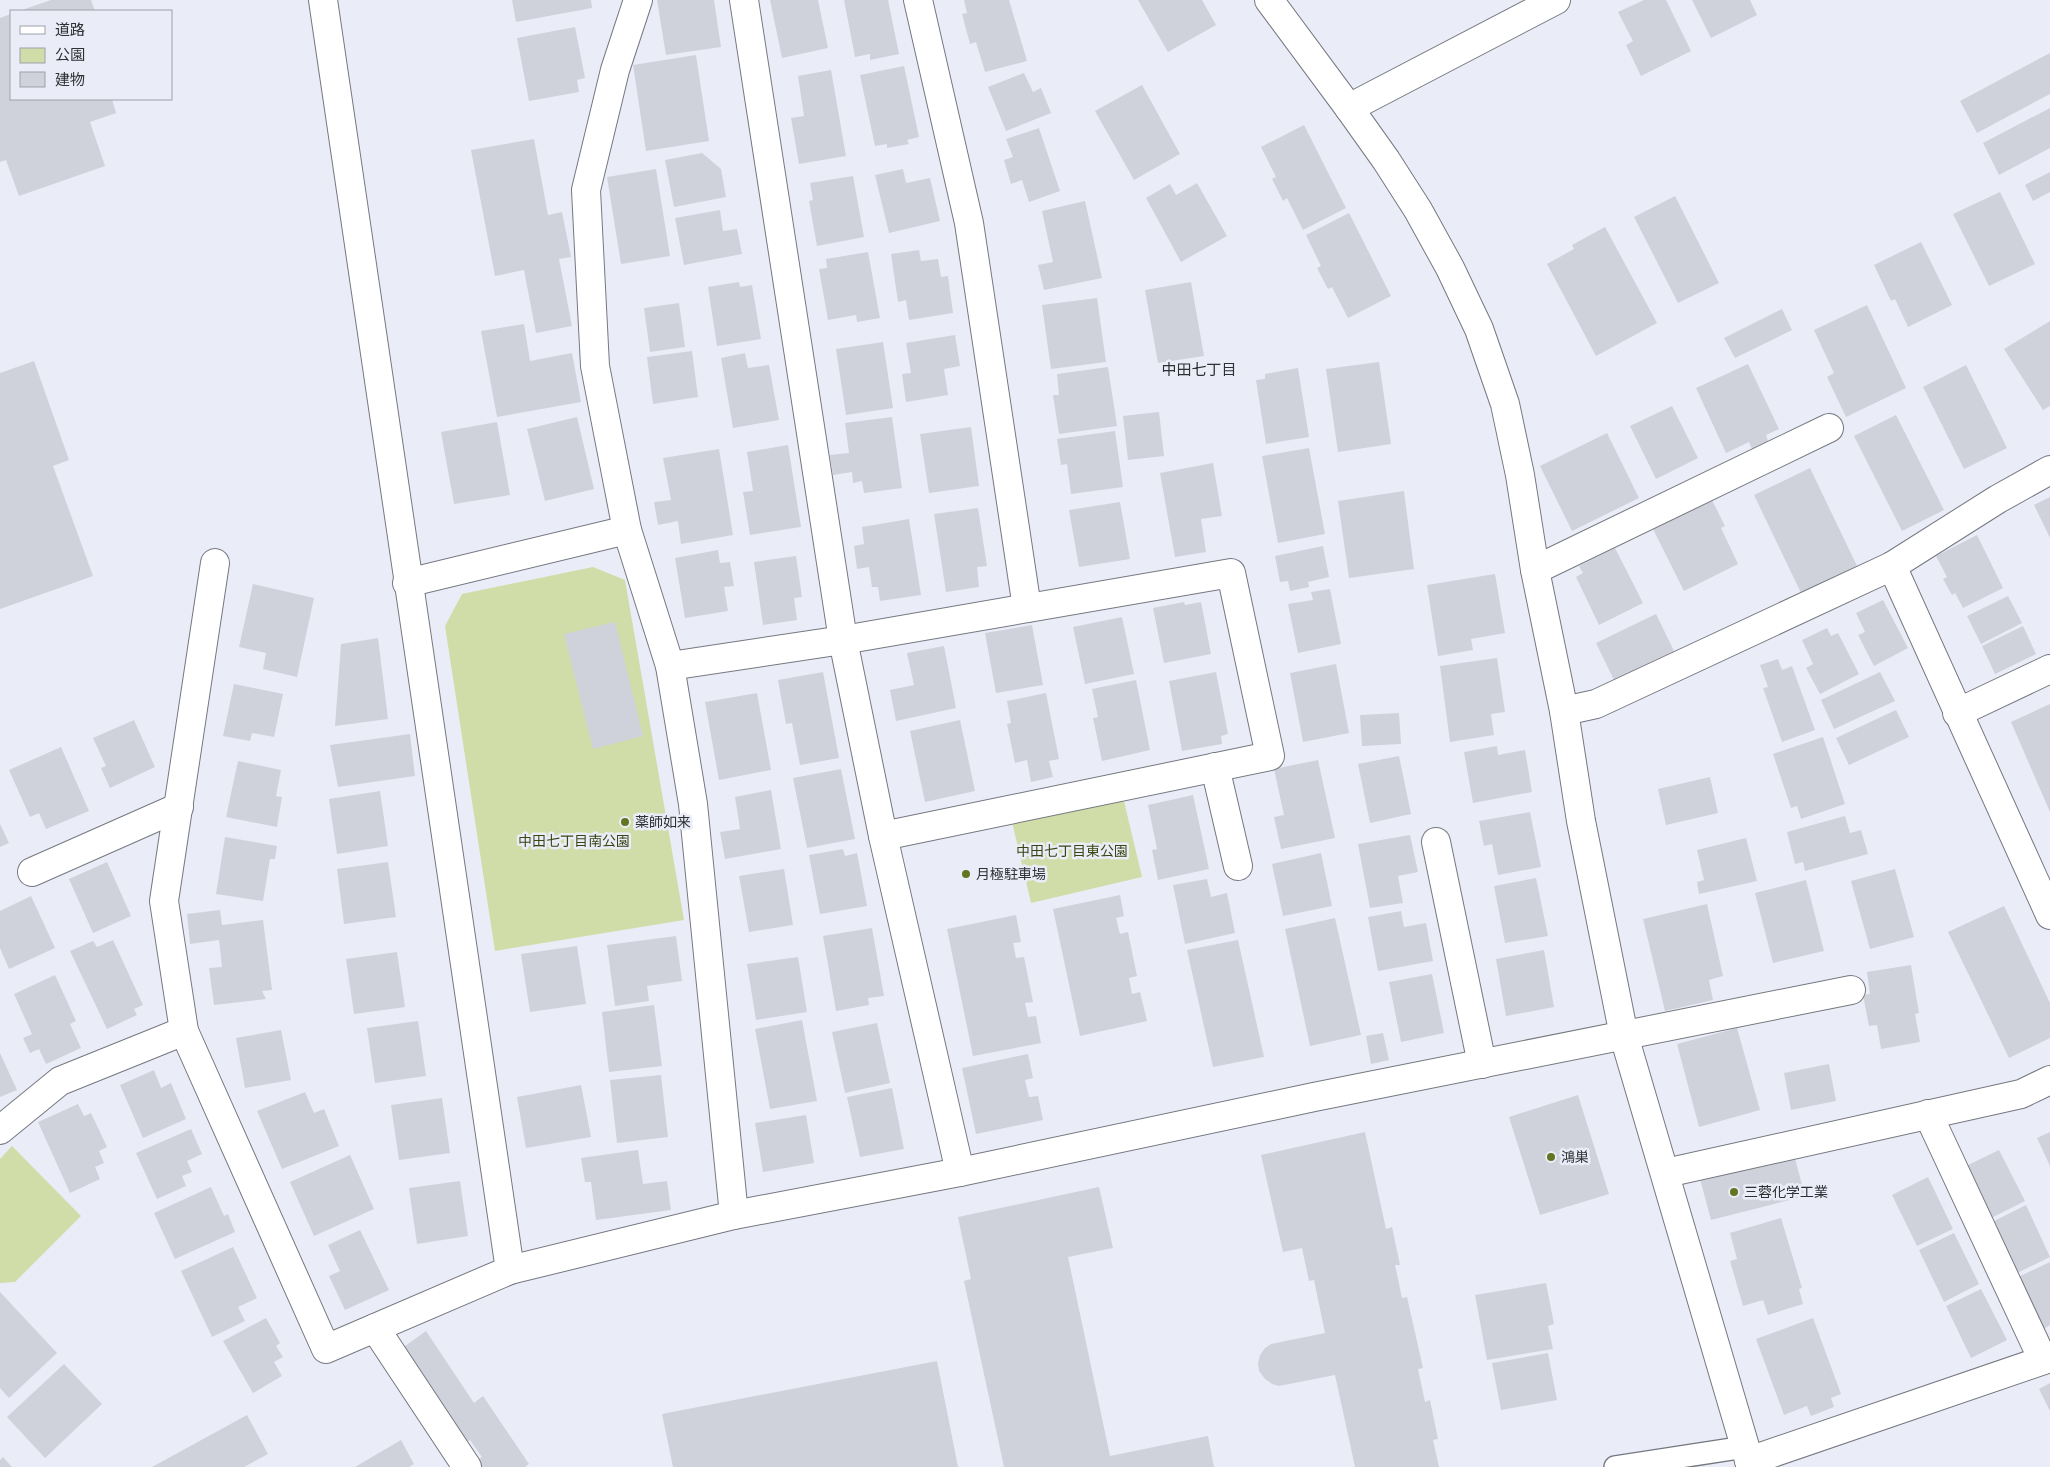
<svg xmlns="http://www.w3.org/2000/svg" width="2050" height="1467" font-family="'Varela Round','Noto Sans JP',sans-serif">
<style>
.green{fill:#d0dda8}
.building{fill:#cfd2db}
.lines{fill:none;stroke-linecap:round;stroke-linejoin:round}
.service-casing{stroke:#757880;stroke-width:24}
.minor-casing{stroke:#757880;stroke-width:30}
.service{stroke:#fff;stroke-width:21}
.minor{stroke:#fff;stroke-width:28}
.poi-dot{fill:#657421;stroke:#eaedf7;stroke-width:2}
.labels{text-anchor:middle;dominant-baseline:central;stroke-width:5;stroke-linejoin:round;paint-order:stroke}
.poi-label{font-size:14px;fill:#2f3034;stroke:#eaedf7;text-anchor:start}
.park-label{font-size:14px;fill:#3b4514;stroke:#eaedf7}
.neighbourhood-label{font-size:15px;fill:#2f3034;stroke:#eaedf7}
</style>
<rect width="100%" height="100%" fill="#eaedf7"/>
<g class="green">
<polygon points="593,567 625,580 684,920 495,951 445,626 462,594"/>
<polygon points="1123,797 1142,877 1031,903 1012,822"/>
<polygon points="12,1146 81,1216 15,1282 0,1283 0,1159"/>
</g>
<g class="building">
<polygon points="51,0 91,0 95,11 19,11"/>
<polygon points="512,0 591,0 592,8 516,22"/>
<polygon points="657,0 714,0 721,47 666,55"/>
<polygon points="770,0 818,0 828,48 782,58"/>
<polygon points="844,0 888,0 899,54 870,60 870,54 855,57"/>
<polygon points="964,0 1009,0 1027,61 985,72 976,42 970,44 962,14 967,13"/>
<polygon points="1138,0 1202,0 1216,25 1168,52"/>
<polygon points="1644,0 1666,0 1691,51 1641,76 1626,45 1633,41 1618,12"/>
<polygon points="1692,0 1750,0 1757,15 1711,38"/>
<polygon points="11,14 11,99 112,99 116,113 90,122 105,166 19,196 6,160 0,162 0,18"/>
<polygon points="575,27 585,78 577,80 579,92 529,101 517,38"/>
<polygon points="2050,53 2050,94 1977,133 1960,101"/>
<polygon points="696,55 709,141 646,151 633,65"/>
<polygon points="904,66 919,137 907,140 909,144 887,148 887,144 875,146 860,75"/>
<polygon points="831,70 846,156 799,164 791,118 804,116 798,76"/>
<polygon points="1024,73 1033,92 1041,88 1051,113 1006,131 988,87"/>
<polygon points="1142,85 1180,154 1134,180 1095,111"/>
<polygon points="2050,108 2050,148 1999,175 1983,143"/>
<polygon points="1304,125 1346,208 1303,230 1287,198 1283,201 1272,179 1276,177 1261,147"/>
<polygon points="1039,128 1060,191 1029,202 1022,180 1011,184 1004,160 1013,157 1006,139"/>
<polygon points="534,139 548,215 562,212 571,257 559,259 572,326 536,333 524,270 495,276 471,150"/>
<polygon points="702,153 721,169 726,197 674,207 665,160"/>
<polygon points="656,169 670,256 621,264 607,177"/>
<polygon points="903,169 906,183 930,178 940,221 889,233 875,175"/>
<polygon points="2050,172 2050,192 2033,201 2025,185"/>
<polygon points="853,176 864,237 817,246 809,201 813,200 810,183"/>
<polygon points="1197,183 1227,236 1181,262 1146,198 1170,184 1176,195"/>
<polygon points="2000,192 2035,264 1989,286 1953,214"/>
<polygon points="1675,196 1719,283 1678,303 1634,217"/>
<polygon points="1085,201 1102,278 1044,290 1038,265 1053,262 1042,211"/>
<polygon points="720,210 723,231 737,229 742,254 684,265 675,218"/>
<polygon points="1349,213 1391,296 1348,318 1332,287 1328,289 1317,268 1321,266 1306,235"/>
<polygon points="1605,227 1657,323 1596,356 1547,264 1574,249 1572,245"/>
<polygon points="1921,242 1952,305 1908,327 1895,299 1891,301 1874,265"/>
<polygon points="919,250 921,261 938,259 941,277 948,276 953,313 909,320 906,300 898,302 891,254"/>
<polygon points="868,252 880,318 857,322 856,315 828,320 819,269 827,268 826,259"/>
<polygon points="739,282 740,287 752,285 761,339 717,346 708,287"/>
<polygon points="1191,282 1204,356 1158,363 1145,290"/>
<polygon points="1097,298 1106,362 1051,369 1042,305"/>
<polygon points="679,303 685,347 650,352 644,308"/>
<polygon points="1867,305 1906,388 1846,417 1827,377 1834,373 1814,330"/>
<polygon points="1782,309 1792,330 1735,358 1724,338"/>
<polygon points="2050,321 2050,406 2043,410 2004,349"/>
<polygon points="524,324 530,361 572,353 581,402 497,417 481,331"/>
<polygon points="955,335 960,366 944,369 948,395 906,402 902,374 911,373 906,343"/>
<polygon points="883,342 893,408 846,415 836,349"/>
<polygon points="692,351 698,397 653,404 647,357"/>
<polygon points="745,353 748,368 769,365 779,420 733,428 721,358"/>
<polygon points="34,361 69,460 53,466 93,576 0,609 0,373"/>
<polygon points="1379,362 1391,444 1338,452 1326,369"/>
<polygon points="1748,364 1779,429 1766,435 1768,441 1752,449 1749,442 1726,453 1696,388"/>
<polygon points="1966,365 2007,448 1964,469 1923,387"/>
<polygon points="1108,367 1117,426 1059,434 1053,395 1059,395 1057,374"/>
<polygon points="1298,368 1309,437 1266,444 1256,380 1265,379 1265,374"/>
<polygon points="1672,406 1698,458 1656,479 1630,426"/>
<polygon points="1159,412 1164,456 1128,460 1123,416"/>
<polygon points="1896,415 1944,510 1902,531 1854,436"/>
<polygon points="577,417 594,489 545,501 527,429"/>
<polygon points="892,417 902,488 864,493 862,481 853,483 852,472 833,475 830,455 849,453 845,423"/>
<polygon points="497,422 510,495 454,504 441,432"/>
<polygon points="971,427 979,486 929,493 920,434"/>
<polygon points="1115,431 1123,487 1071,494 1067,464 1061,465 1057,439"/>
<polygon points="1607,433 1639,498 1572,531 1540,466"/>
<polygon points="788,445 801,527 750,535 743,492 753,491 747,452"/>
<polygon points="1309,448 1325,534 1278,543 1262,456"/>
<polygon points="719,449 733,535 681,544 678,521 658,525 654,502 671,500 663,458"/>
<polygon points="1213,463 1222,516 1201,519 1206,552 1175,557 1160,473"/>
<polygon points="1810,468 1857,566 1801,593 1754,495"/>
<polygon points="1404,491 1414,569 1349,578 1338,501"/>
<polygon points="2050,497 2050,538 2034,505"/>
<polygon points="1711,498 1725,526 1721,528 1738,564 1684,591 1652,527"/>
<polygon points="1120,502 1130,559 1079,567 1069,510"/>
<polygon points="978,508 987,566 977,567 979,587 946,592 934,514"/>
<polygon points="909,519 921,595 880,601 878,587 872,587 869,567 857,569 854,546 864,544 862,527"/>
<polygon points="1977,535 2003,588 1963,608 1955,593 1952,595 1943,579 1947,577 1936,556"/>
<polygon points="1323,546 1329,577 1308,582 1309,587 1290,591 1288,581 1280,582 1275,556"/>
<polygon points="1615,548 1643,603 1599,625 1576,577 1583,573 1579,566"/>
<polygon points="718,550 720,563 730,562 734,586 724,587 728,611 685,618 675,558"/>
<polygon points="796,556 802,597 794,598 797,620 763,625 754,562"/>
<polygon points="1495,574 1505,633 1471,639 1473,650 1438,656 1427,585"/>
<polygon points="253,584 314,598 297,677 263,669 266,653 239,647"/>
<polygon points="1330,589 1341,644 1298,653 1288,604 1313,600 1311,592"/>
<polygon points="2008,596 2022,623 1981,644 1967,616"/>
<polygon points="1883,600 1908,648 1874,666 1858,635 1865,632 1856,613"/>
<polygon points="1184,602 1185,605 1201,602 1211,654 1164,663 1153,608"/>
<polygon points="1656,614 1674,651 1614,680 1596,643"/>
<polygon points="1122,617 1134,674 1085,684 1073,627"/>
<polygon points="615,622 643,736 593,749 564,634"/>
<polygon points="1032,625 1043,685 996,693 985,633"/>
<polygon points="2023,626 2036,654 1995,674 1982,646"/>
<polygon points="1827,628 1831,636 1838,633 1859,674 1820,694 1806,668 1813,664 1802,640"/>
<polygon points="378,638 388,719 335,726 341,644"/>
<polygon points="944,646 956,708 896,721 890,690 914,685 907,653"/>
<polygon points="1497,658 1505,712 1491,714 1494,735 1450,742 1440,666"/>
<polygon points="1778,659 1782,670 1792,666 1815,730 1782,742 1763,688 1768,687 1760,665"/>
<polygon points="1336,664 1349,733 1303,742 1290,673"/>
<polygon points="823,672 839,758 800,765 792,723 786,724 778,680"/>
<polygon points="1216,672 1228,734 1221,736 1222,744 1182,751 1169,681"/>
<polygon points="1880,672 1895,701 1834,729 1821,700"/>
<polygon points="1136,680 1150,750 1102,761 1093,718 1098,717 1092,689"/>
<polygon points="234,684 283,694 274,737 252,733 250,741 223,736"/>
<polygon points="757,693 771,770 719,780 705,702"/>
<polygon points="1046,693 1059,759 1049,761 1053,777 1031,782 1027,760 1015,763 1007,724 1011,723 1007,701"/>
<polygon points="2050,704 2050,812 2011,722"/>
<polygon points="1896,710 1909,737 1849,765 1836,738"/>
<polygon points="1399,713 1401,744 1362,746 1360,715"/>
<polygon points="134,720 155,767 110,788 101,768 106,766 93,738"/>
<polygon points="960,720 975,791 925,802 910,731"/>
<polygon points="410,734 415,776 338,787 330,745"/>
<polygon points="1823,737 1845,804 1801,819 1797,806 1791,808 1773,754"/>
<polygon points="1497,746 1498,755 1525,750 1532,792 1473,803 1464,752"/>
<polygon points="61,747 89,811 46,829 39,813 30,817 9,770"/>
<polygon points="1399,756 1411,814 1370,823 1358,764"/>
<polygon points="1318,760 1335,838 1281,849 1274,817 1284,815 1274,769"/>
<polygon points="238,761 281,770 276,796 282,797 277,827 226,817"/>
<polygon points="841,769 855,839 807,848 793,778"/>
<polygon points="1710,777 1718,813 1666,825 1658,789"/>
<polygon points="771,790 781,849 725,859 720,832 740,829 735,797"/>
<polygon points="380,791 388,846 337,854 329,799"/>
<polygon points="1193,795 1209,869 1158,880 1152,850 1157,849 1148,805"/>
<polygon points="1530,812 1541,867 1498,875 1492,844 1484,846 1479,821"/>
<polygon points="1845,816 1850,833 1861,830 1868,854 1805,871 1803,862 1795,864 1787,832"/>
<polygon points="0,824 9,843 0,847"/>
<polygon points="1410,835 1418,872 1398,876 1403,903 1370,908 1358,844"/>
<polygon points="225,837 277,846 275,859 270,859 263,901 216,894"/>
<polygon points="1746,838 1757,881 1699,894 1697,882 1704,880 1697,850"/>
<polygon points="843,849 845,856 857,853 867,906 820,914 809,855"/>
<polygon points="1321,853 1332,906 1283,916 1272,864"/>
<polygon points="107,862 131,916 93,933 69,879"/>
<polygon points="388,862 396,917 344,924 337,869"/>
<polygon points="784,869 793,925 749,932 739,876"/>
<polygon points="1895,869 1914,937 1870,949 1851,881"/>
<polygon points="1536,878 1548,936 1505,943 1494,886"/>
<polygon points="1207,879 1211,897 1227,893 1235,933 1185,944 1173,885"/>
<polygon points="1806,880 1824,951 1773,963 1755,893"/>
<polygon points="1120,895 1124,916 1116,918 1120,934 1128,932 1137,976 1129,978 1132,994 1140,992 1147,1021 1080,1036 1053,909"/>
<polygon points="31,896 55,948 9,969 0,948 0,911"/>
<polygon points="1707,904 1723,976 1709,980 1713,1000 1665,1011 1643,919"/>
<polygon points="2004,906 2050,1003 2050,1038 2009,1058 1948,932"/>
<polygon points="220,910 222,925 263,920 272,990 262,991 266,999 214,1005 209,968 222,967 219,940 190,944 187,914"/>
<polygon points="1401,911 1404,927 1426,923 1433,961 1378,971 1368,917"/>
<polygon points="1016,915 1021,942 1013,943 1016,958 1024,957 1033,1002 1025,1003 1028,1017 1036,1016 1041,1043 973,1056 947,929"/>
<polygon points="1335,918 1361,1035 1310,1046 1285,929"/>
<polygon points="872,928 884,996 868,998 869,1005 836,1011 823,936"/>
<polygon points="676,936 682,981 647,986 649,1001 615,1006 607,945"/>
<polygon points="113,940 143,1005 134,1009 137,1015 107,1029 70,951 93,941 97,947"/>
<polygon points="1238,940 1264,1057 1213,1067 1187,950"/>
<polygon points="577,946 586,1004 530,1012 521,954"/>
<polygon points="1544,950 1554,1007 1506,1016 1496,959"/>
<polygon points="397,952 405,1007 354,1014 346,959"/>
<polygon points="798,957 807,1012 756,1020 747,964"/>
<polygon points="1911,965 1919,1013 1915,1014 1920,1042 1881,1049 1877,1025 1869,1026 1863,995 1870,994 1867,972"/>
<polygon points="1432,974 1444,1033 1401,1042 1389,982"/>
<polygon points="55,975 76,1021 70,1024 81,1048 46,1064 39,1049 30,1053 23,1038 32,1034 14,994"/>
<polygon points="654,1005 662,1066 609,1072 602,1012"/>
<polygon points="802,1020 817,1101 770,1109 755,1029"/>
<polygon points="418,1021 426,1076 375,1083 367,1028"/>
<polygon points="877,1023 890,1083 845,1093 832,1032"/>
<polygon points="1737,1028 1760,1110 1699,1127 1677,1044"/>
<polygon points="281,1030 291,1080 245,1088 236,1038"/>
<polygon points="1383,1033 1389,1060 1371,1064 1366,1036"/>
<polygon points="0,1053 17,1090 0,1097"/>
<polygon points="1028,1054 1033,1078 1025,1080 1029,1097 1038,1096 1043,1120 976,1134 962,1068"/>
<polygon points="1829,1064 1836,1101 1791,1110 1784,1073"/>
<polygon points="154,1070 161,1088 171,1083 186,1119 143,1138 120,1085"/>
<polygon points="661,1075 668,1137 617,1143 610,1080"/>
<polygon points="581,1085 591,1137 526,1148 517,1097"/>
<polygon points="892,1088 904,1149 860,1157 847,1097"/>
<polygon points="305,1092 314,1113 324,1109 339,1146 282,1169 257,1111"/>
<polygon points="1578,1095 1609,1194 1540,1215 1509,1117"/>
<polygon points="442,1098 450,1153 399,1160 391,1105"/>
<polygon points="78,1104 84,1116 91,1113 107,1147 99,1151 104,1163 95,1167 100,1179 70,1193 38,1122"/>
<polygon points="806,1115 814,1163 763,1172 755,1123"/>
<polygon points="191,1129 202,1154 187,1161 192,1172 182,1176 186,1186 157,1199 136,1153"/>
<polygon points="1365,1132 1386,1229 1392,1227 1400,1265 1395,1265 1402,1298 1407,1297 1423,1368 1418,1369 1425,1402 1430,1400 1438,1439 1433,1440 1439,1467 1355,1467 1335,1375 1279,1386 1272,1384 1265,1379 1259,1371 1258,1363 1260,1355 1265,1348 1271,1344 1325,1333 1314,1280 1309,1281 1302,1248 1283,1252 1261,1155"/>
<polygon points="2050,1132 2050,1166 2037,1138"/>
<polygon points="638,1150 643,1184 667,1181 671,1210 596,1220 591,1182 585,1182 581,1158"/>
<polygon points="1999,1150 2025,1201 1989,1219 1964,1167"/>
<polygon points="1793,1151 1805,1196 1711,1220 1699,1175"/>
<polygon points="350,1155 374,1209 314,1236 290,1182"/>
<polygon points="1928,1177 1953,1229 1917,1246 1892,1195"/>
<polygon points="460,1181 468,1236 417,1244 409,1188"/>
<polygon points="211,1187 224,1216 228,1214 235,1232 175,1259 154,1213"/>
<polygon points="1099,1187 1113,1248 1068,1257 1110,1456 1208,1436 1214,1467 1004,1467 964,1281 971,1279 958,1217"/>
<polygon points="2026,1205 2050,1257 2015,1274 1990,1223"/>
<polygon points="1781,1218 1802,1288 1799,1289 1803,1304 1768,1315 1763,1300 1743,1306 1730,1261 1737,1259 1730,1233"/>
<polygon points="360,1230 389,1290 345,1310 329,1276 340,1271 328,1245"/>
<polygon points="1954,1233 1979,1284 1944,1302 1919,1250"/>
<polygon points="233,1247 257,1298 238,1307 245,1321 212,1337 181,1271"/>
<polygon points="2050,1262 2050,1325 2042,1330 2016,1278"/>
<polygon points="1546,1283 1554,1324 1548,1326 1553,1349 1487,1360 1475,1295"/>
<polygon points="1981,1289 2007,1340 1971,1358 1946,1306"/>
<polygon points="0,1292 57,1353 9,1398 0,1388"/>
<polygon points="266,1318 280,1343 276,1346 283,1357 274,1362 282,1376 253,1393 223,1341"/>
<polygon points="1813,1318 1841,1394 1831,1398 1834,1407 1811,1416 1807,1406 1784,1415 1756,1339"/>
<polygon points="426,1331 474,1403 483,1396 529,1464 525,1467 475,1467 473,1463 482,1457 470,1440 461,1446 398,1351"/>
<polygon points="1548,1353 1557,1400 1501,1410 1492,1363"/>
<polygon points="937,1361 958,1467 673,1467 662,1414"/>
<polygon points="64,1364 102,1404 45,1458 7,1417"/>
<polygon points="2050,1383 2050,1411 2039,1389"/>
<polygon points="247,1415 268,1454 244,1467 152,1467"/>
<polygon points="401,1440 414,1464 409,1467 355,1467"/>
<polygon points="3,1457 12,1467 0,1467 0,1460"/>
</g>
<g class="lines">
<g class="service-casing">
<polyline id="service" points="1615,1467 1745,1447"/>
</g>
<g class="minor-casing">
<g id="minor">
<polyline points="323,0 510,1270"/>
<polyline points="638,0 615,70 586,190 595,366 627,530 670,666 693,804 734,1215"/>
<polyline points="744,0 843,640 883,836 960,1172"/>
<polyline points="918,0 969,223 1027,608"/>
<polyline points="1269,0 1349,108 1386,160 1418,210 1450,268 1479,329 1505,404 1520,475 1535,570 1564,711 1581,821 1624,1036 1751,1467"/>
<polyline points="1349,108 1556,0"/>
<polyline points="215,563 164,901 184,1031 326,1349 510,1270 734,1215 960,1172 1314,1097 1851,990"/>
<polyline points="1892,566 2050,915"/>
<polyline points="1535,570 1829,428"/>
<polyline points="407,583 627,530"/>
<polyline points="670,666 843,640 1231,573 1270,756 883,836"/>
<polyline points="1564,711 1596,704 1892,566 1998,499 2050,470"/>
<polyline points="1957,713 2050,669"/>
<polyline points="1215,767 1238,866"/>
<polyline points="1436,842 1482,1064"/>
<polyline points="32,872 179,807"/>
<polyline points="1928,1114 2043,1360"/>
<polyline points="0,1130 60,1081 184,1031"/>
<polyline points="1666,1173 2021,1094 2050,1080"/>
<polyline points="375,1328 467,1467"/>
<polyline points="1749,1461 2050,1358"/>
</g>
</g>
<use href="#service" class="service"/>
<use href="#minor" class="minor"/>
</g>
<g class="poi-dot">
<circle cx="625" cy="822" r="5"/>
<circle cx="966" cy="874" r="5"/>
<circle cx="1551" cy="1157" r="5"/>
<circle cx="1734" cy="1192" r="5"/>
</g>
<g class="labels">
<g class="poi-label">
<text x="635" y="822">薬師如来</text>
<text x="976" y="874">月極駐車場</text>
<text x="1561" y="1157">鴻巣</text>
<text x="1744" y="1192">三蓉化学工業</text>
</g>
<g class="park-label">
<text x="574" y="841">中田七丁目南公園</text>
<text x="1072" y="851">中田七丁目東公園</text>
</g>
<g class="neighbourhood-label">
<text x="1199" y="370">中田七丁目</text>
</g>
</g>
<rect x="10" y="10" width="162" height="90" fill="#eaedf7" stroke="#9fa1a9"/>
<rect x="20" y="26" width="25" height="8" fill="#ffffff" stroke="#9fa1a9"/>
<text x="55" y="35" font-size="15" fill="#2f3034">道路</text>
<rect x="20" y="48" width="25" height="15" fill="#d0dda8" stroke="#9fa1a9"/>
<text x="55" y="60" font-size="15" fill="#2f3034">公園</text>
<rect x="20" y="72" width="25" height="15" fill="#cfd2db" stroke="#9fa1a9"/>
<text x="55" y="85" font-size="15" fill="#2f3034">建物</text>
</svg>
